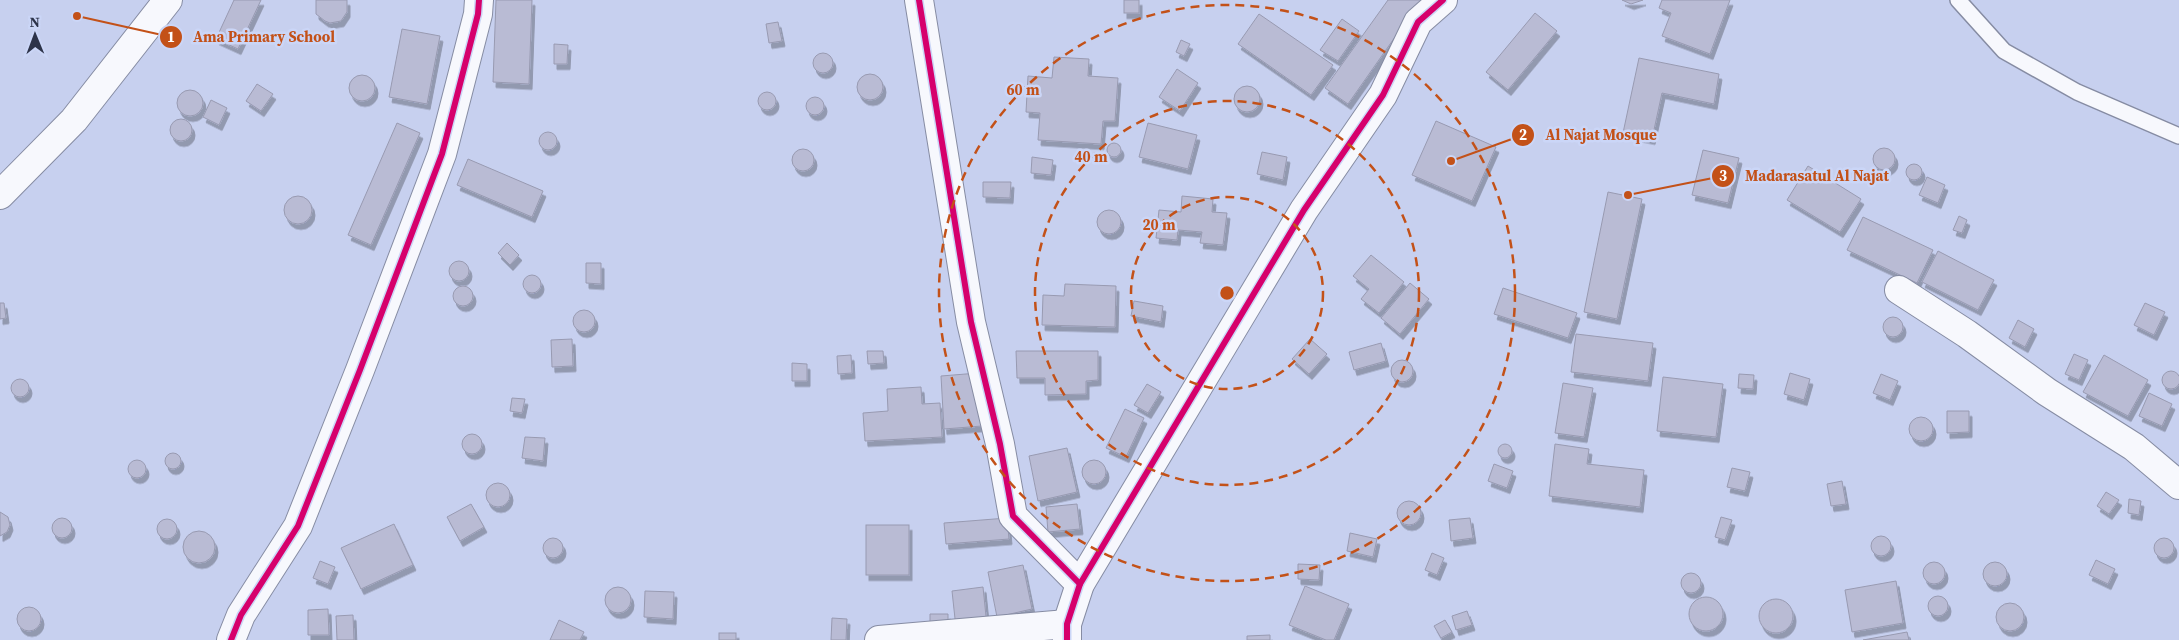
<svg xmlns="http://www.w3.org/2000/svg" width="2179" height="640" font-family="'Source Serif 4',serif">
<style>
.building{fill:#b9bbd4;stroke:#989ab1;filter:url(#shadow)}
.lines{fill:none;stroke-linecap:round;stroke-linejoin:round}
.lane-casing{stroke:#868ca3;stroke-width:18}
.street-casing{stroke:#868ca3;stroke-width:30}
.lane{stroke:#f7f8fd;stroke-width:15}
.street{stroke:#f7f8fd;stroke-width:28}
.cycleway-casing{stroke:#cbd6f7;stroke-width:9}
.cycleway{stroke:#d6006c;stroke-width:6}
.ring{fill:none;stroke:#c35118;stroke-width:2.5;stroke-dasharray:9 6}
.centre{fill:#c35118;stroke:#cbd6f7;stroke-width:2.5}
.ring-label{font-size:15px;text-anchor:middle;font-weight:bold;fill:#c35118;stroke:#cbd6f7;stroke-width:5;stroke-linejoin:round;paint-order:stroke}
.leader{fill:none;stroke:#c35118;stroke-width:2}
.callout-dot{fill:#c35118;stroke:#cbd6f7;stroke-width:2}
.mark-label{font-size:15px;text-anchor:middle;font-weight:bold;fill:#fff}
.callout-label{font-size:15px;text-anchor:middle;font-weight:bold;fill:#c35118;stroke:#cbd6f7;stroke-width:5;stroke-linejoin:round;paint-order:stroke}
</style>
<defs>
<filter id="shadow"><feDropShadow dx="3" dy="5.5" stdDeviation="0" flood-color="#0004"/></filter>
</defs>
<rect width="100%" height="100%" fill="#c7d0ef"/>
<g class="building">
<polygon points="234,0 261,0 238,49 216,39"/>
<polygon points="316,0 347,0 347,12 341,21 330,23 325,21 316,14"/>
<polygon points="496,0 532,0 529,84 493,82"/>
<rect x="1124" y="0" width="15" height="13"/>
<polygon points="1388,0 1421,0 1348,104 1325,88"/>
<polygon points="1622,0 1643,0 1631,4"/>
<polygon points="1662,0 1730,0 1710,54 1662,36 1671,13 1659,8"/>
<polygon points="1535,13 1557,31 1508,90 1486,72"/>
<polygon points="1259,14 1333,65 1311,95 1238,44"/>
<polygon points="1342,19 1359,31 1338,61 1320,50"/>
<polygon points="778,22 782,41 769,43 766,24"/>
<polygon points="402,29 440,36 427,104 389,97"/>
<polygon points="1181,40 1190,44 1184,56 1176,52"/>
<polygon points="554,44 568,45 567,64 554,64"/>
<circle cx="823" cy="63" r="10"/>
<polygon points="1054,57 1089,59 1088,76 1118,78 1115,121 1103,121 1101,144 1038,140 1040,113 1026,112 1028,76 1052,78"/>
<polygon points="1639,58 1719,74 1714,104 1662,93 1652,139 1623,133"/>
<polygon points="1177,69 1198,83 1180,111 1159,97"/>
<circle cx="870" cy="87" r="13"/>
<circle cx="362" cy="88" r="13"/>
<polygon points="257,84 273,94 261,111 246,101"/>
<circle cx="1247" cy="99" r="13"/>
<circle cx="190" cy="103" r="13"/>
<circle cx="767" cy="101" r="9"/>
<circle cx="815" cy="106" r="9"/>
<polygon points="211,100 227,108 219,125 203,117"/>
<circle cx="181" cy="130" r="11"/>
<polygon points="1436,121 1496,147 1472,201 1412,175"/>
<polygon points="397,123 420,133 371,245 348,235"/>
<polygon points="1148,123 1197,135 1188,169 1139,157"/>
<circle cx="548" cy="141" r="9"/>
<circle cx="1114" cy="150" r="7"/>
<circle cx="1884" cy="159" r="11"/>
<circle cx="803" cy="160" r="11"/>
<polygon points="1703,150 1739,158 1728,203 1692,195"/>
<polygon points="1262,152 1287,157 1283,180 1257,174"/>
<polygon points="1032,157 1053,160 1051,175 1031,173"/>
<polygon points="468,159 543,191 532,217 457,185"/>
<circle cx="1914" cy="172" r="8"/>
<polygon points="1808,166 1861,199 1840,232 1787,200"/>
<polygon points="1927,177 1945,185 1938,203 1919,195"/>
<polygon points="983,182 1011,182 1010,198 983,197"/>
<polygon points="1608,192 1642,199 1617,319 1584,312"/>
<circle cx="298" cy="210" r="14"/>
<polygon points="1182,196 1213,199 1212,212 1227,213 1223,245 1200,243 1202,232 1178,230 1177,240 1156,238 1159,210 1181,212"/>
<circle cx="1109" cy="222" r="12"/>
<polygon points="1959,216 1967,220 1962,233 1953,230"/>
<polygon points="1863,217 1933,250 1917,283 1847,250"/>
<polygon points="507,243 519,255 510,265 498,253"/>
<polygon points="1938,251 1994,280 1978,310 1922,282"/>
<polygon points="1371,255 1404,282 1379,313 1361,299 1369,289 1353,276"/>
<circle cx="459" cy="271" r="10"/>
<polygon points="586,263 601,263 601,284 586,283"/>
<circle cx="532" cy="284" r="9"/>
<polygon points="1410,283 1429,299 1400,334 1381,318"/>
<polygon points="1065,284 1116,286 1115,327 1042,325 1043,295 1064,296"/>
<circle cx="463" cy="296" r="10"/>
<polygon points="1503,288 1577,313 1568,338 1494,314"/>
<polygon points="1134,301 1163,306 1161,322 1131,316"/>
<polygon points="0,303 4,303 6,318 0,319"/>
<polygon points="2145,303 2165,312 2154,335 2134,325"/>
<circle cx="584" cy="321" r="11"/>
<circle cx="1893" cy="327" r="10"/>
<polygon points="2018,320 2034,329 2025,347 2009,338"/>
<polygon points="1576,334 1653,343 1648,381 1571,372"/>
<polygon points="572,339 573,366 552,367 551,340"/>
<polygon points="1310,339 1327,354 1309,374 1292,359"/>
<polygon points="1381,343 1386,361 1354,370 1349,352"/>
<polygon points="867,351 883,351 884,363 868,364"/>
<polygon points="1016,351 1098,351 1098,380 1086,381 1086,394 1045,395 1045,378 1017,378"/>
<polygon points="2074,354 2088,360 2079,380 2065,374"/>
<polygon points="851,355 852,373 838,374 837,356"/>
<polygon points="2104,355 2148,380 2128,416 2083,392"/>
<circle cx="1402" cy="371" r="11"/>
<polygon points="792,363 807,364 807,381 792,381"/>
<circle cx="2171" cy="380" r="9"/>
<polygon points="978,373 982,426 944,429 941,376"/>
<polygon points="1790,373 1810,379 1804,400 1784,394"/>
<polygon points="1739,374 1754,375 1753,389 1738,388"/>
<polygon points="1881,374 1898,381 1890,400 1873,393"/>
<polygon points="1663,377 1723,384 1716,437 1657,431"/>
<circle cx="20" cy="388" r="9"/>
<polygon points="1563,383 1593,388 1584,437 1555,433"/>
<polygon points="1147,384 1161,392 1148,413 1134,405"/>
<polygon points="921,387 922,404 940,403 942,437 865,441 863,413 888,411 887,389"/>
<polygon points="2149,393 2172,404 2162,426 2139,416"/>
<polygon points="512,398 525,399 522,413 510,411"/>
<polygon points="1125,409 1144,418 1126,457 1106,448"/>
<polygon points="1947,411 1969,411 1969,432 1947,433"/>
<circle cx="1921" cy="429" r="12"/>
<circle cx="472" cy="444" r="10"/>
<polygon points="525,437 545,438 543,461 522,458"/>
<circle cx="1505" cy="451" r="7"/>
<polygon points="1555,444 1589,449 1587,464 1644,470 1640,507 1549,496"/>
<polygon points="1067,448 1077,492 1038,501 1029,456"/>
<circle cx="173" cy="461" r="8"/>
<circle cx="1094" cy="472" r="12"/>
<circle cx="137" cy="469" r="9"/>
<polygon points="1494,464 1513,471 1507,488 1488,481"/>
<polygon points="1732,468 1750,472 1745,491 1727,487"/>
<polygon points="1842,481 1846,504 1831,506 1827,484"/>
<circle cx="498" cy="495" r="12"/>
<polygon points="2106,492 2119,500 2109,514 2097,506"/>
<polygon points="2129,499 2141,501 2139,515 2128,513"/>
<circle cx="1409" cy="513" r="12"/>
<polygon points="471,504 484,527 460,541 447,517"/>
<polygon points="1077,504 1080,529 1048,532 1046,507"/>
<polygon points="0,512 8,517 10,525 7,532 0,536"/>
<polygon points="1721,517 1732,520 1725,540 1715,537"/>
<polygon points="1007,518 1009,539 946,544 944,523"/>
<polygon points="1470,518 1473,538 1451,541 1449,520"/>
<circle cx="62" cy="528" r="10"/>
<circle cx="167" cy="529" r="10"/>
<polygon points="394,524 413,565 361,589 341,548"/>
<rect x="866" y="525" width="43" height="50"/>
<circle cx="199" cy="547" r="16"/>
<polygon points="1350,533 1377,539 1373,557 1347,551"/>
<circle cx="1881" cy="546" r="10"/>
<circle cx="2164" cy="548" r="10"/>
<circle cx="553" cy="548" r="10"/>
<polygon points="1432,553 1444,558 1437,575 1425,570"/>
<polygon points="2096,560 2115,569 2108,584 2089,575"/>
<polygon points="320,561 335,567 328,584 313,578"/>
<circle cx="1995" cy="574" r="12"/>
<circle cx="1934" cy="573" r="11"/>
<polygon points="1298,564 1320,565 1319,580 1298,579"/>
<polygon points="1023,565 1032,609 997,617 988,572"/>
<circle cx="1691" cy="583" r="10"/>
<polygon points="1896,581 1903,623 1852,632 1845,590"/>
<polygon points="1305,586 1349,604 1334,640 1326,640 1289,625"/>
<circle cx="618" cy="600" r="13"/>
<polygon points="983,587 987,626 956,628 952,591"/>
<polygon points="645,591 674,592 673,619 644,617"/>
<circle cx="1938" cy="606" r="10"/>
<circle cx="1706" cy="614" r="17"/>
<circle cx="1776" cy="616" r="17"/>
<circle cx="2010" cy="617" r="14"/>
<circle cx="29" cy="619" r="12"/>
<polygon points="328,609 329,635 308,635 308,610"/>
<polygon points="1467,611 1472,625 1456,630 1452,616"/>
<polygon points="930,614 948,614 948,627 930,628"/>
<polygon points="353,615 354,640 337,640 336,616"/>
<polygon points="832,618 847,619 846,640 831,640"/>
<polygon points="559,620 584,632 580,640 550,640"/>
<polygon points="1445,620 1452,632 1441,638 1434,626"/>
<polygon points="1907,632 1909,640 1863,640"/>
<rect x="719" y="633" width="17" height="7"/>
<polygon points="1270,635 1270,640 1247,640 1247,636"/>
</g>
<g class="lines">
<g class="lane-casing">
<polyline id="lane" points="1958,0 2004,51 2077,92 2179,136"/>
</g>
<g class="street-casing">
<g id="street">
<polyline points="919,0 971,322 1000,444 1013,516 1080,584"/>
<polyline points="0,195 74,120 168,0"/>
<polyline points="1899,290 1967,334 2047,392 2134,447 2179,485"/>
<polyline points="231,640 241,615 298,526 360,370 442,154 478,14 479,0"/>
<polyline points="879,640 1067,624"/>
<polyline points="1067,640 1067,624 1080,584 1304,210 1383,95 1418,22 1443,0"/>
</g>
</g>
<use href="#lane" class="lane"/>
<use href="#street" class="street"/>
<g class="cycleway-casing">
<g id="cycleway">
<polyline points="919,0 971,322 1000,444 1013,516 1080,584"/>
<polyline points="231,640 241,615 298,526 360,370 442,154 478,14 479,0"/>
<polyline points="1067,640 1067,624 1080,584 1304,210 1383,95 1418,22 1443,0"/>
</g>
</g>
<use href="#cycleway" class="cycleway"/>
</g>
<g class="ring">
<circle cx="1227" cy="293" r="96"/>
<circle cx="1227" cy="293" r="192"/>
<circle cx="1227" cy="293" r="288"/>
</g>
<circle cx="1227" cy="293" r="8" class="centre"/>
<g class="ring-label">
<text x="1023" y="95">60 m</text>
<text x="1091" y="162">40 m</text>
<text x="1159" y="230">20 m</text>
</g>
<path class="leader" d="M77 16L171 37M1451 161L1523 135M1628 195L1723 176"/>
<g class="callout-dot">
<circle cx="77" cy="16" r="5"/>
<circle cx="1451" cy="161" r="5"/>
<circle cx="1628" cy="195" r="5"/>
<circle cx="171" cy="37" r="12"/>
<circle cx="1523" cy="135" r="12"/>
<circle cx="1723" cy="176" r="12"/>
</g>
<g class="mark-label">
<text x="171" y="42">1</text>
<text x="1523" y="140">2</text>
<text x="1723" y="181">3</text>
</g>
<g class="callout-label">
<text x="264" y="42">Ama Primary School</text>
<text x="1601" y="140">Al Najat Mosque</text>
<text x="1817" y="181">Madarasatul Al Najat</text>
</g>
<g transform="translate(35 35) rotate(359)" stroke="#cbd6f7" stroke-width="4" paint-order="stroke">
<path d="M0-4L9 19L0 12L-9 19Z" fill="#2d3349"/>
<text y="-8" font-size="14" font-weight="bold" text-anchor="middle" fill="#2d3349">N</text>
</g>
</svg>
